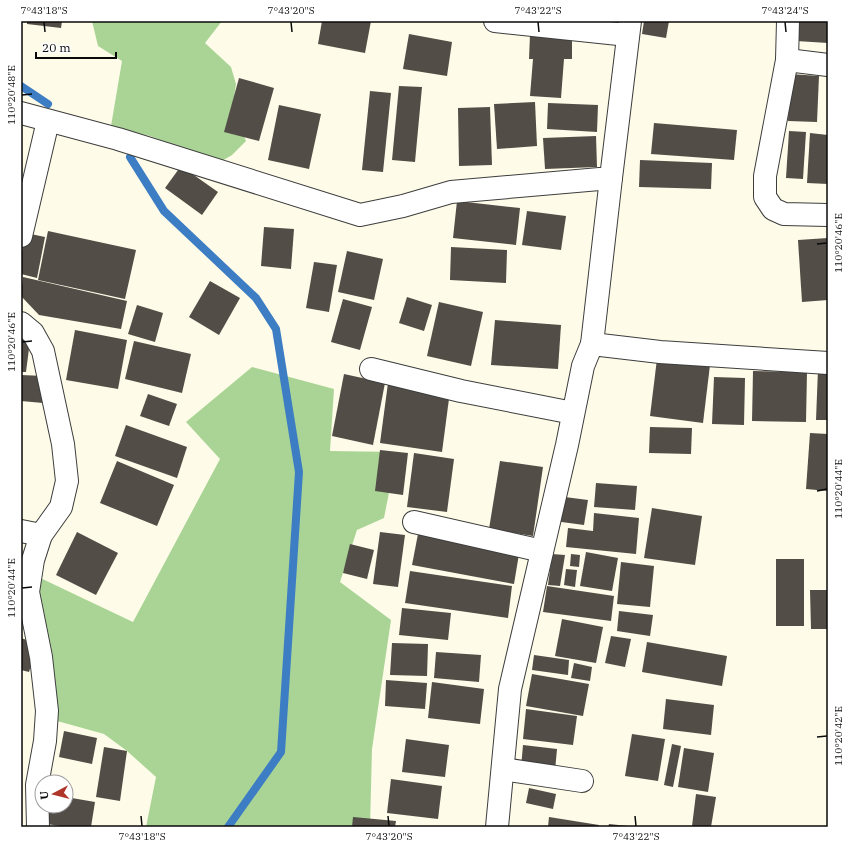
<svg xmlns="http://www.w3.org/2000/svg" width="849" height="848" font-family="'IBM Plex Serif',serif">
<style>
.forest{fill:#aad496}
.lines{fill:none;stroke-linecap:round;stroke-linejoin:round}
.stream{stroke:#3c7dc4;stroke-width:8}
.building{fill:#524d47}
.street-casing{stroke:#3d3d3d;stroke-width:24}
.street{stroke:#fff;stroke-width:22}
.ticks{fill:none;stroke:#0a0a0a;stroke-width:1.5}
.neatline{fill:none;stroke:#0a0a0a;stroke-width:1.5}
.ticks-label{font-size:10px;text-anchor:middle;fill:#0a0a0a}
</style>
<rect width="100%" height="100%" fill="#fefce8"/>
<g class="forest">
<polygon points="92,21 222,21 205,43 231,67 236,84 232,110 246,141 232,155 220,162 150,136 111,126 122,61 98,46"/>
<polygon points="252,367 334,389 330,451 397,452 384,518 357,530 340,582 391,620 372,749 370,827 146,827 156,777 127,751 104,734 50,719 34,575 133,622 220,459 186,422"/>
</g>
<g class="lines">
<g class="stream">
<polyline points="21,86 48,104"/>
<polyline points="130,157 164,211 256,298 276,329 299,472 281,752 228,827"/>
</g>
</g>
<g class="building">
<polygon points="27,21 62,21 61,28 27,24"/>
<polygon points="322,21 371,21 365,53 318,44"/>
<polygon points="644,21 669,21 666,38 642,34"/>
<polygon points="797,21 828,21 828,43 796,41"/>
<polygon points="409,34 452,42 447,76 403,69"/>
<polygon points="530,35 572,35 572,59 564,59 561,98 530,96 533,59 529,59"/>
<polygon points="790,74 819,76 817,122 788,121"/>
<polygon points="239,78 274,88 259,141 224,132"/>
<polygon points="399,86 422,87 415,162 392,160"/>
<polygon points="370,91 391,93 383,172 362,170"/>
<polygon points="535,102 537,146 497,149 494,104"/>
<polygon points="548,103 598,105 597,132 547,129"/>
<polygon points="279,105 321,114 309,169 268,160"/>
<polygon points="490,107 492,165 459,166 458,108"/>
<polygon points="654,123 737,130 734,160 651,154"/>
<polygon points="789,131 806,132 803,179 786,178"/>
<polygon points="810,133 828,135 828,184 807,183"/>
<polygon points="596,136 597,167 545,169 543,138"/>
<polygon points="640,160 712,163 711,189 639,187"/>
<polygon points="181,166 218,192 202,215 165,188"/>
<polygon points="457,201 520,208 516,245 453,238"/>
<polygon points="527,211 566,216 561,250 522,245"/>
<polygon points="264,227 294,229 291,269 261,266"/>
<polygon points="48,231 136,250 125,299 38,280"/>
<polygon points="26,233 45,237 37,278 21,274 21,255"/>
<polygon points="828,238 828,300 802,302 798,240"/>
<polygon points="451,247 507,250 506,283 450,280"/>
<polygon points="347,251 383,259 374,300 338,292"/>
<polygon points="314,262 337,265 329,312 306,308"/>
<polygon points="23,277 127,301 121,329 39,315 21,296"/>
<polygon points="210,281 240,298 219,335 189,317"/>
<polygon points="407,297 432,305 424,331 399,323"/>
<polygon points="343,299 372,307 360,350 331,342"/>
<polygon points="439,302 483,312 471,366 427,356"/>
<polygon points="137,305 163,313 155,342 128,334"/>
<polygon points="495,320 561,325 558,369 491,365"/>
<polygon points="75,330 127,340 118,389 66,380"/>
<polygon points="21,332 31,333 26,372 21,372"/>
<polygon points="134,341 191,354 182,393 125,379"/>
<polygon points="657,359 710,365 703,423 650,416"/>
<polygon points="818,369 828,369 828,420 816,420"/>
<polygon points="753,371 807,372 806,422 752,421"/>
<polygon points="344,374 385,383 373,445 332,436"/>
<polygon points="21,375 45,376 43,403 21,401"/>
<polygon points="714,377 745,378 744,425 712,424"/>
<polygon points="388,383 450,391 442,452 380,443"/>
<polygon points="148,394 177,404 169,426 140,416"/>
<polygon points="126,425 187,447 177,478 115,456"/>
<polygon points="650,427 692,428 691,454 649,453"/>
<polygon points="810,433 828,434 828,491 806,489"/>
<polygon points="380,450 408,453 403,495 375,491"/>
<polygon points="414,453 454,459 447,512 407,507"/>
<polygon points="117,461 174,485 157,526 100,503"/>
<polygon points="500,461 543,467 533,536 489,529"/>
<polygon points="596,483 637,486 635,510 594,507"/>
<polygon points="557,496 588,500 584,525 554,521"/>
<polygon points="652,508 702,516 695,565 644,558"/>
<polygon points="594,513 639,518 636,554 566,547 568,528 593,531"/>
<polygon points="77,532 118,553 96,595 56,575"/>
<polygon points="380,532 405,535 398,587 373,584"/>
<polygon points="418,534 519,554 514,584 412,565"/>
<polygon points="350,544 374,550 367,579 343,573"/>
<polygon points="586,552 618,558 612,591 580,586"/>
<polygon points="552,554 565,555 560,586 548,585"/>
<polygon points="571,554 580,555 579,567 570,566"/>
<rect x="776" y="559" width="28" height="67"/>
<polygon points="621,562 654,566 650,607 617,604"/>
<polygon points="566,569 577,570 575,587 564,585"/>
<polygon points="410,571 512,586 508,618 405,603"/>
<polygon points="547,586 614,596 611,621 543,612"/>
<polygon points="810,590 828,590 828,629 811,629"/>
<polygon points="402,608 451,613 448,640 399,635"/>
<polygon points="619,611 653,615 650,636 617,631"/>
<polygon points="562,619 603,627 596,663 555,656"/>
<polygon points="611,636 631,639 625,667 605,663"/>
<polygon points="21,638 38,644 29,672 21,670"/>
<polygon points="647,642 727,656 722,686 642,672"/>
<polygon points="392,643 428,644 427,676 390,675"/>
<polygon points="436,652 481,655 479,682 434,678"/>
<polygon points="534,655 569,660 568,675 532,670"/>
<polygon points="574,663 592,667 590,681 571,678"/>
<polygon points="532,674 589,684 583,716 526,706"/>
<polygon points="386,680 427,683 425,709 385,706"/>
<polygon points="432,682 484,689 480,724 428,718"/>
<polygon points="666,699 714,705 711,735 663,729"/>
<polygon points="526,709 577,716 573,745 523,739"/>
<polygon points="64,731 97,738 92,764 59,757"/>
<polygon points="632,734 665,739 658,781 625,776"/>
<polygon points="406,739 449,745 445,777 402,772"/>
<polygon points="672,744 681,746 673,787 664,785"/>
<polygon points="523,745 557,749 555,771 521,768"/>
<polygon points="104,747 127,751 120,801 96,797"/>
<polygon points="684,748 714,753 708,792 678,787"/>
<polygon points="391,779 442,786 438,819 387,813"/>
<polygon points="529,788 556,794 553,809 526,803"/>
<polygon points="696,794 716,797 711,827 692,826"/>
<polygon points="66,797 95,802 91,827 66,827 47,824 50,806 66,806"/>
<polygon points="353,817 396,821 395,827 352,827"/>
<polygon points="549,817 599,825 599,827 548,827"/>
<polygon points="609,824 628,826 628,827 608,827"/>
</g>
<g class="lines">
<g class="street-casing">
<g id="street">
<polyline points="495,21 628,35"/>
<polyline points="788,21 787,60 765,176 765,197 773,209 784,214 828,215"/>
<polyline points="787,60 828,65"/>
<polyline points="21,113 118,139 360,215 403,206 451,192 611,178 630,21"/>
<polyline points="21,236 48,121"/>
<polyline points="21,323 33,333 43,351 63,444 67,481 61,507 41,535 33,560 28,592 41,657 47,711 45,741 37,785 38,827"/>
<polyline points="592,344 611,178"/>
<polyline points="371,369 461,391 573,413"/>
<polyline points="414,522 542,551"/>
<polyline points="21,531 41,535"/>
<polyline points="503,769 582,781"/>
<polyline points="497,827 510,689 567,445 583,366 592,344 660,352 828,363"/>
</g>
</g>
<use href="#street" class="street"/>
</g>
<path class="ticks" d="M 44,22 L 45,32M 291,22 L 292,32M 538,22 L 539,32M 785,22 L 786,32M 22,95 L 32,94M 817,244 L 827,243M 22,342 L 32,341M 817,491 L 827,489M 22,588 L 32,587M 817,737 L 827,736M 141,816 L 142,826M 388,816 L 389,826M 635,816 L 636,826"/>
<rect width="849" height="848" fill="none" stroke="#ffffff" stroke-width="44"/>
<g transform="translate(54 794) rotate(263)"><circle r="19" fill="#ffffff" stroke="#9d9d9d"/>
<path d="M0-3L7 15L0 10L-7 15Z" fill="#b0362c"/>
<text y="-6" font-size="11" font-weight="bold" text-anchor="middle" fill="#0a0a0a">U</text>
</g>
<path d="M36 52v6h80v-6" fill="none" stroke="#0a0a0a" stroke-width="2"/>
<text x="42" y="52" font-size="12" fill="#0a0a0a" stroke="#ffffff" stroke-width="3" paint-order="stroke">20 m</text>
<rect x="22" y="22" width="805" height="804" class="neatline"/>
<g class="ticks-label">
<text x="44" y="14">7°43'18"S</text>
<text x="291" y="14">7°43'20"S</text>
<text x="538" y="14">7°43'22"S</text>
<text x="785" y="14">7°43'24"S</text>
<text transform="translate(11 95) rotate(-90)" y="4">110°20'48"E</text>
<text transform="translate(838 243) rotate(-90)" y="4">110°20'46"E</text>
<text transform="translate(11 342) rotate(-90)" y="4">110°20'46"E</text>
<text transform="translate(838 489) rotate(-90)" y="4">110°20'44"E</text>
<text transform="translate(11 588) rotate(-90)" y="4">110°20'44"E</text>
<text transform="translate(838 736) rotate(-90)" y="4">110°20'42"E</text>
<text x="142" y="840">7°43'18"S</text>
<text x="389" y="840">7°43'20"S</text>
<text x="636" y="840">7°43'22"S</text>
</g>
</svg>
